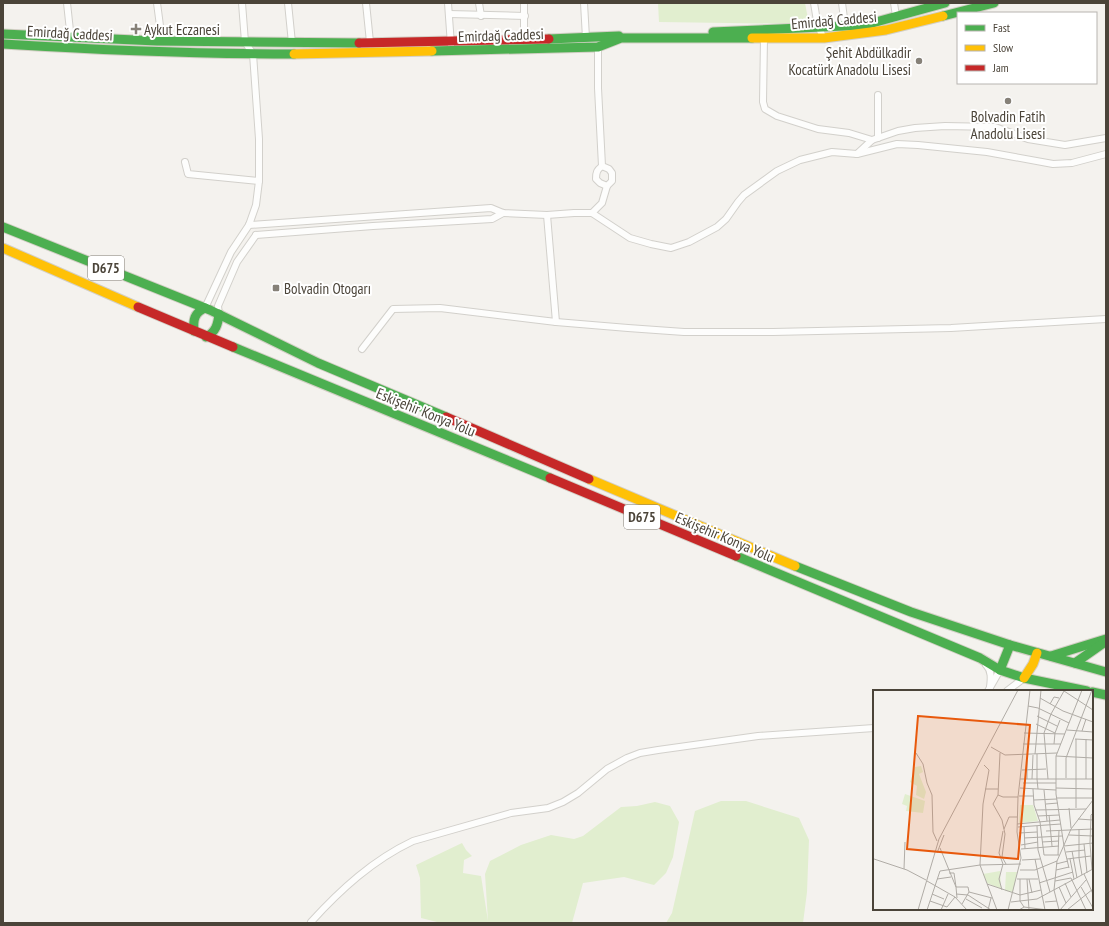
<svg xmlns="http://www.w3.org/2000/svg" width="1109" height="926" font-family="'PT Sans Narrow',sans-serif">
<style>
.green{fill:#e1eecf}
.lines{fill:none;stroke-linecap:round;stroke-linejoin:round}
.street-casing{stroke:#d2d0cb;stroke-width:8}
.fast-casing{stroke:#d3cfc5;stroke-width:11}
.slow-casing{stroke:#d3cfc5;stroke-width:11}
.jam-casing{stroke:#d3cfc5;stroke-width:11}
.street{stroke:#fdfdfc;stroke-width:6}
.fast{stroke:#4caf50;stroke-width:9}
.slow{stroke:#ffc107;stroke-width:9}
.jam{stroke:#c62828;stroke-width:9}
.poi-dot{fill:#868178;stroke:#fff;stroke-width:1.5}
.labels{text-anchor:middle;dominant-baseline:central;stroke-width:4;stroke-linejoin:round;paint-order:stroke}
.shield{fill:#fff;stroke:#817c74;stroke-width:1}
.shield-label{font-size:14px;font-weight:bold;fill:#4b4439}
.street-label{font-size:15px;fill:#4b4439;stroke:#fff}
.poi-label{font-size:15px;fill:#4b4439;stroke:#fff;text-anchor:start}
.inset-road{fill:none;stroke:#b0aca6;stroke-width:1}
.view{fill:#e8590c;fill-opacity:0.15;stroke:#e8590c;stroke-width:2}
.inset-edge{fill:none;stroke:#4b4439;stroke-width:2}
</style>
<rect width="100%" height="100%" fill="#f4f2ee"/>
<g class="green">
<polygon points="658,3 805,3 809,24 659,22"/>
<polygon points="721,801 746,801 799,818 809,840 807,892 803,923 666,923 672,913 695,811"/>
<polygon points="655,802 670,806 679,822 673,857 666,873 654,885 624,877 583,883 572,923 441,923 421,918 420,878 416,865 462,843 466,850 472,856 464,860 463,873 481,876 488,921 485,874 490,861 521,845 551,835 574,839 583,836 621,807 637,806"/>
</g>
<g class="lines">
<g class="street-casing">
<g id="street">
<polyline points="67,3 71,40"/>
<polyline points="157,3 162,41"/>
<polyline points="288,3 292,43"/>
<polyline points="366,3 370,42"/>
<polyline points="448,3 451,45"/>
<polyline points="479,3 481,16"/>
<polyline points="524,3 524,39"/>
<polyline points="584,3 586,38"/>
<polyline points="814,3 818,27 824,38"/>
<polyline points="842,3 845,26"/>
<polyline points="894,3 896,16"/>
<polyline points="449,14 525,16"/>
<polyline points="764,38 763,102 765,109 777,116 818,129 849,133 872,140"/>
<polyline points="878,95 878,138"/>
<polyline points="857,154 897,144 918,145 987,152 1053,164 1072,163 1106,154"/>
<polyline points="185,162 188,174 259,181"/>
<path d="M 602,166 C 597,170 596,172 596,179 L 600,183 L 607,186"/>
<polyline points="592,213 602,203 607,186 612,181 612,173 609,169 602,166 598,88 598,47"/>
<polyline points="547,215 556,322"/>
<polyline points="249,225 491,208 503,213 547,215 574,213 592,213 630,238 651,244 671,248 689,242 717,227 726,219 738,202 744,195 777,171 800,160 832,152 857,154 872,140 898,131 915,128 945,126 995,127 1028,139 1065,145 1106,138"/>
<polyline points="256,235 373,226 492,219 503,213"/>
<polyline points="205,308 231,252 249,225 256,205 259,181 259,139 253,54 245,42 242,3"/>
<polyline points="219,314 218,306 237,262 256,235"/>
<polyline points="362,349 393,309 440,308 556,322 628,328 684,332 773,332 951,328 1106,319"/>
<path d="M 986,665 C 992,671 991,679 990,687"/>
<polyline points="988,691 1000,670"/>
<polyline points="1007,691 1024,678"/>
<path d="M 311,922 C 341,889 373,860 413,841 L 511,813 L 548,808 L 563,802 L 578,793 L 607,769 L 627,758 L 640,753 L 658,750 L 758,736 L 874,728"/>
</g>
</g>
<g class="fast-casing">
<g id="fast">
<polyline points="943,16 994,3"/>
<polyline points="713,32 865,25 945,3"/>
<polyline points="3,34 157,41 359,43"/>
<polyline points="549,39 619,36"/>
<path d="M 3,44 C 100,50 197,54 294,54"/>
<polyline points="432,51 598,47 621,38 752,38"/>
<polyline points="3,227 210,310 318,363 446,417"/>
<path d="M 194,331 C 193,320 194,313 205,308"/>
<path d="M 206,337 C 216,332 218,324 219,314"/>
<polyline points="233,347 550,478"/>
<polyline points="736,556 980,658 1000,670 1024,678 1087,691"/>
<polyline points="795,566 911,612 1010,645 1106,672"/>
<polyline points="1051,656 1106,639"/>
<polyline points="1075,663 1105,642"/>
<polyline points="1000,670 1010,645"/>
<polyline points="1092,692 1106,695"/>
</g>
</g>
<g class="slow-casing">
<g id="slow">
<polyline points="752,38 824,38 886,30 943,16"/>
<polyline points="294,54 432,51"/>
<polyline points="3,248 138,307"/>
<polyline points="589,479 795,566"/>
<polyline points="1024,678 1033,664 1037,653"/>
</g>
</g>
<g class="jam-casing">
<g id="jam">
<polyline points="359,43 549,39"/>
<polyline points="138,307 233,347"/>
<polyline points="446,417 589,479"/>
<polyline points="550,478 736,556"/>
</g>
</g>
<use href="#street" class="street"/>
<use href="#fast" class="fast"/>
<use href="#slow" class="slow"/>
<use href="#jam" class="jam"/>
</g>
<g class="poi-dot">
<path d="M134 23h4v4h4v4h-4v4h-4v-4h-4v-4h4z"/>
<circle cx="919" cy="61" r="4"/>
<circle cx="1008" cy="101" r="4"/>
<rect x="272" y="284" width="8" height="8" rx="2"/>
</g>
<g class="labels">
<g class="shield">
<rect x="88" y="256" width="36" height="24" rx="3"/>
<rect x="624" y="505" width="36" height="24" rx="3"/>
</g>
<g class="shield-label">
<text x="106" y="268">D675</text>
<text x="642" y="517">D675</text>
</g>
<g class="street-label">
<text transform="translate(834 20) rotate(-5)">Emirdağ Caddesi</text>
<text transform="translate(70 33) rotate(3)">Emirdağ Caddesi</text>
<text transform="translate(501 35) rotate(-2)">Emirdağ Caddesi</text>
<text transform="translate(426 412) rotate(22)">Eskişehir Konya Yolu</text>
<text transform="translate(725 537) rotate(23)">Eskişehir Konya Yolu</text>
</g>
<g class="poi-label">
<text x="144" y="29">Aykut Eczanesi</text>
<text x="911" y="52" text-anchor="end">Şehit Abdülkadir<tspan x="911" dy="17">Kocatürk Anadolu Lisesi</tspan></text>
<text x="1008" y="116" text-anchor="middle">Bolvadin Fatih<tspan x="1008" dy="17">Anadolu Lisesi</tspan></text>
<text x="284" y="288">Bolvadin Otogarı</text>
</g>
</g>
<g transform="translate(873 690)">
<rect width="220" height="220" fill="#f4f2ee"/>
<path d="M 48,76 L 50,82 L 46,84 L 53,102 L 51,109 L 43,105 L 44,96 L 37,92 L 42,77 ZM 32,104 L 52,111 L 50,123 L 33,121 L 34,116 L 29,114 ZM 147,115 L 160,115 L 165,131 L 146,133 ZM 127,181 L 128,199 L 114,193 L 110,184 ZM 133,182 L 144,182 L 140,202 L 132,201 Z" fill="#e1eecf"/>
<path class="inset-road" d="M 209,0 L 183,66 L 183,104 L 191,156 L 220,153M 191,1 L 220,20M 167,8 L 190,21 L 220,32M 177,14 L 181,7 L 186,8M 155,16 L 165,18 L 196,33M 164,26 L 184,36M 163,34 L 182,43 L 181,54M 194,40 L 220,42M 209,41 L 213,29M 151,43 L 192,44M 171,43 L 178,24 L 191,1M 171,43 L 175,89M 182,43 L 187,30M 202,49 L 220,50M 203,49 L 203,118M 150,54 L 188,54M 118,57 L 132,65 L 184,63M 43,63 L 50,74 L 54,93 L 59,105 L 60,142 L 64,151M 127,63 L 125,105 L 120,114 L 129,130 L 132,144 L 129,167 L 133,174M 162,64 L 168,0M 183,66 L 220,68M 111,75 L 116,80 L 110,114 L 107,175 L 124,220M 149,80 L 173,79M 193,88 L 193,68 L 219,0M 147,89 L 164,89 L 164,64M 154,89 L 154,70M 159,89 L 160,65M 213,89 L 213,49M 150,93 L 183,93M 147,98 L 183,100M 183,98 L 220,99M 112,99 L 125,99M 160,99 L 161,115 L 167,132 L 171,165 L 186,165M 165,99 L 164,89 L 220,89M 171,100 L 174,131M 125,105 L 130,107 L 145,107M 146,106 L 161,106M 184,108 L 220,108M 161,110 L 184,109M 173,114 L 185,113M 196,118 L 198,138M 162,120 L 213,119M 176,125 L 179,156M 165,126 L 186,125M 205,129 L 220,130M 144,134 L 187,130M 151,136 L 152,159M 164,136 L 165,160 L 177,202M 145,137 L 188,134M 131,139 L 136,127 L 144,127M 206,139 L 206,168 L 209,185M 173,141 L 220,139M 146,143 L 164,142M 196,145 L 220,146M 151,148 L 189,146M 169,152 L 186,151M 211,154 L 214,183M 148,155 L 165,152M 191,157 L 196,178M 67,158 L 83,197 L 84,208M 148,159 L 186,156M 199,161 L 204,188M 193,162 L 212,160M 64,163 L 71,145M 185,165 L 186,140M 1,169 L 34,180 L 53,190M 162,169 L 172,220M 194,169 L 218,166M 197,169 L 201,189M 149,170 L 167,169M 183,174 L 195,171M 31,179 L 32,152M 147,180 L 162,180 L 184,171M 183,180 L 196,177M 219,180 L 217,153 L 218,125 L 220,123M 76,183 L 81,183 L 83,197 L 95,197 L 96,202 L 89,214M 211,184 L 220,204M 64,189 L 78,187M 144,189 L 165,189M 147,189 L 147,211 L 151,217M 154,189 L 156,220M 156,189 L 159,203M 54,191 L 82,207 L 94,220M 182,191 L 198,188 L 213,220M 166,193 L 200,182M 192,193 L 198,207M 114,194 L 147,205 L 168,200M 186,197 L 193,213M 208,197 L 220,218M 129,200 L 126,189 L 130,174 L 126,163 L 130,141M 96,202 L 119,208M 59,204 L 71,209M 83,204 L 95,205 L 118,220M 93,209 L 109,218M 57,211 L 74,217M 138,212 L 164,209 L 220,179M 172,212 L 184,211M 74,217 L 82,207M 45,220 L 66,149 L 145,0M 54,220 L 67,181 L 107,175 L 148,174M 68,220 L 75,204M 115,220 L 118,208M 135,220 L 148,168 L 144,142 L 145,107 L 157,0M 146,220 L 151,217 L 175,220M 186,220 L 181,200 L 184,171 L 198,139 L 220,110M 187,220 L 213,190M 194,220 L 220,199"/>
<path class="view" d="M 45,26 L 157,35 L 145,169 L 34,159 Z"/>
<rect width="220" height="220" class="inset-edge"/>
</g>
<rect width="1109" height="926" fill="none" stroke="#4b4439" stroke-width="8"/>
<rect x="957" y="12" width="140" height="72" fill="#ffffff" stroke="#b7b4b0"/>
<rect x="965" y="25" width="20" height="6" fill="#4caf50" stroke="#b7b4b0"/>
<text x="993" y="32" font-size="12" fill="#4b4439">Fast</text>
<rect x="965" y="45" width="20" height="6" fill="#ffc107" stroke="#b7b4b0"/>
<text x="993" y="52" font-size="12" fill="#4b4439">Slow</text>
<rect x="965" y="65" width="20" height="6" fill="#c62828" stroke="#b7b4b0"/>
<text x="993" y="72" font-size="12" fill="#4b4439">Jam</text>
</svg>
